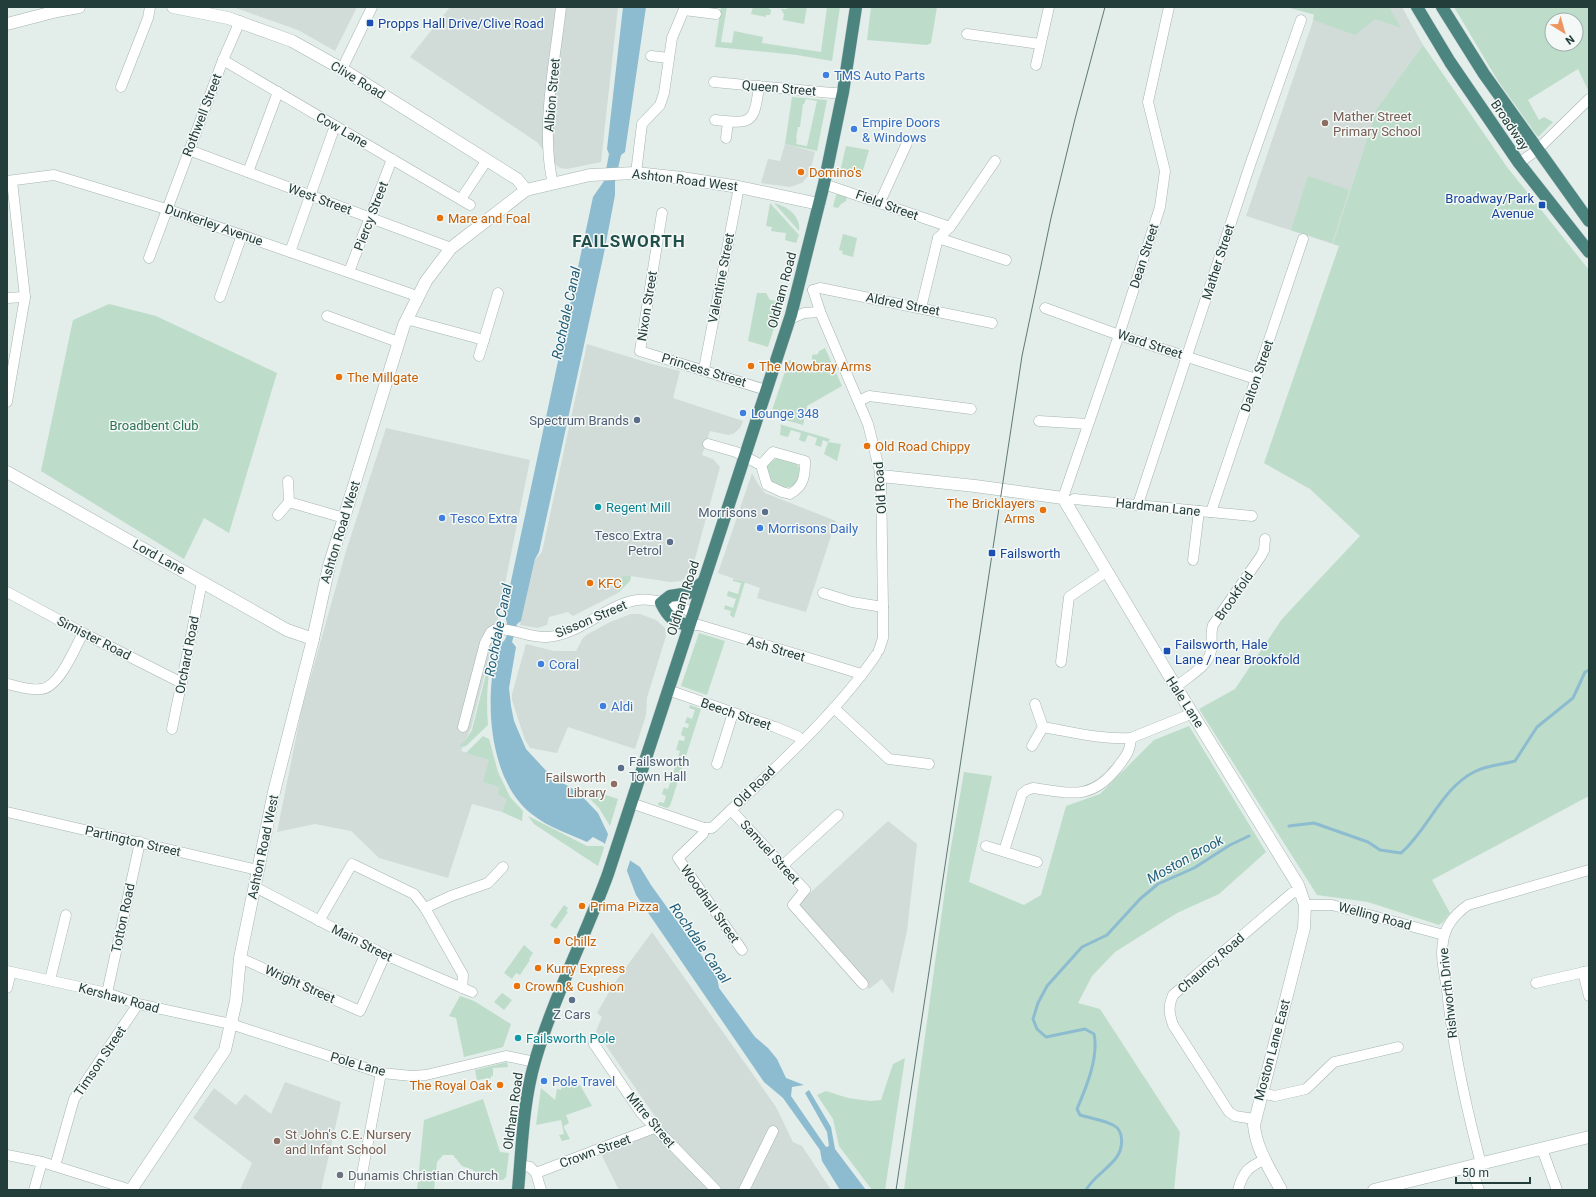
<svg xmlns="http://www.w3.org/2000/svg" width="1596" height="1197" font-family="Roboto,sans-serif">
<style>
.built{fill:#d1dcd9}
.green{fill:#bdddca;fill-rule:evenodd}
.water{fill:#8dbcd0}
.pier{fill:#e3edea}
.lines{fill:none;stroke-linecap:round;stroke-linejoin:round}
.stream{stroke:#8dbcd0;stroke-width:3}
.minor-casing{stroke:#a6b5b2;stroke-width:11}
.tertiary-casing{stroke:#a6b5b2;stroke-width:13}
.trunk-casing{stroke:#c1c9c8;stroke-width:13}
.minor{stroke:#fff;stroke-width:10}
.tertiary{stroke:#fff;stroke-width:12}
.trunk{stroke:#4c8580;stroke-width:12}
.tram{stroke:#5e7975;stroke-width:1}
.transit-dot{fill:#1a4fb4;stroke:#f4f9f7;stroke-width:1.5}
.shop-dot{fill:#3f7fe0;stroke:#f4f9f7;stroke-width:1.5}
.education-dot{fill:#8d6e63;stroke:#f4f9f7;stroke-width:1.5}
.food-dot{fill:#e8710a;stroke:#f4f9f7;stroke-width:1.5}
.service-dot{fill:#5c6f8a;stroke:#f4f9f7;stroke-width:1.5}
.culture-dot{fill:#0f9aa8;stroke:#f4f9f7;stroke-width:1.5}
.worship-dot{fill:#6b7280;stroke:#f4f9f7;stroke-width:1.5}
.labels{text-anchor:middle;dominant-baseline:central;stroke-width:3;stroke-linejoin:round;paint-order:stroke}
.transit-label{font-size:13px;fill:#164399;stroke:#f4f9f7;text-anchor:start}
.shop-label{font-size:13px;fill:#366cbe;stroke:#f4f9f7;text-anchor:start}
.street-label{font-size:13px;fill:#233d3a;stroke:#f4f9f7}
.education-label{font-size:13px;fill:#785e54;stroke:#f4f9f7;text-anchor:start}
.food-label{font-size:13px;fill:#c56008;stroke:#f4f9f7;text-anchor:start}
.service-label{font-size:13px;fill:#4e5e75;stroke:#f4f9f7;text-anchor:end}
.park-label{font-size:13px;fill:#2e7353;stroke:#f4f9f7}
.culture-label{font-size:13px;fill:#0d838f;stroke:#f4f9f7;text-anchor:start}
.worship-label{font-size:13px;fill:#5b616d;stroke:#f4f9f7;text-anchor:start}
.water-label{font-size:14px;font-style:italic;fill:#1f5d78;stroke:#f4f9f7}
.district-label{font-size:17px;font-weight:bold;letter-spacing:1px;fill:#204f4a;stroke:#f4f9f7}
</style>
<rect width="100%" height="100%" fill="#e3edea"/>
<g class="built">
<polygon points="233,7 357,7 335,51 298,30"/>
<polygon points="450,7 618,7 601,162 567,169 560,168 551,161 538,143 410,57"/>
<polygon points="1286,7 1402,7 1423,45 1377,108 1333,244 1246,216 1315,15"/>
<polygon points="785,144 815,152 809,175 802,183 790,187 761,183 768,159 780,161"/>
<polygon points="587,344 652,364 680,371 673,398 743,421 740,428 733,434 728,435 710,431 702,455 713,459 720,467 693,566 682,581 670,582 624,575 618,593 573,616 568,612 549,617 547,625 537,628 520,625 535,560 542,552"/>
<polygon points="386,428 530,460 494,638 471,728 461,751 489,760 500,787 507,799 502,812 472,804 448,878 379,858 351,831 315,824 277,832 302,708 346,551"/>
<polygon points="752,473 758,484 765,493 836,521 806,612 757,598 760,588 718,573"/>
<polygon points="631,614 640,614 656,620 665,628 666,636 647,698 646,715 635,749 568,727 557,753 530,748 525,740 512,700 512,694 526,644 554,651 576,651 583,638 588,634 610,622"/>
<polygon points="888,821 917,844 907,931 893,994 882,979 869,989 796,906"/>
<polygon points="652,932 776,1107 793,1142 802,1146 831,1190 619,1190 600,1152 653,1133 665,1131 596,1031 602,1017 597,1013 613,985"/>
<polygon points="285,1082 341,1102 321,1190 240,1190 252,1163 193,1118 214,1088 236,1105 245,1094 271,1114"/>
</g>
<g class="green">
<polygon points="721,7 727,7 721,42 732,43 734,31 763,37 762,43 821,52 827,7 840,7 832,61 797,55 715,47"/>
<polygon points="753,7 767,7 771,10 770,15 766,15 766,17 751,14"/>
<polygon points="788,7 807,7 804,24 783,20 784,14 781,9 787,9"/>
<polygon points="871,7 937,7 931,43 927,45 867,40"/>
<polygon points="1286,7 1389,7 1401,28 1375,19 1355,35 1313,20 1314,14"/>
<path d="M 1454,7 L 1589,7 L 1589,92 L 1578,69 L 1528,100 L 1539,120 L 1544,117 L 1553,122 L 1538,137 L 1498,81 ZM 1552,20 L 1576,20 L 1576,44 L 1552,44 Z"/>
<polygon points="1423,45 1507,167 1589,270 1589,796 1432,880 1450,913 1443,922 1439,925 1368,902 1317,895 1199,709 1235,689 1282,619 1360,536 1310,489 1264,463 1339,246 1333,244 1377,108"/>
<path d="M 792,97 L 827,100 L 817,151 L 785,144 ZM 806,99 L 817,101 L 807,146 L 796,144 L 797,138 L 796,138 L 798,127 L 800,127 L 803,104 L 804,104 Z"/>
<polygon points="846,146 869,150 861,177 840,172"/>
<polygon points="1308,176 1349,190 1332,243 1291,230"/>
<polygon points="840,194 847,196 846,201 841,204 838,208 833,207 836,195"/>
<polygon points="770,203 799,235 796,243 785,240 786,233 771,231 772,227 766,226"/>
<path d="M 774,203 C 787,206 801,216 799,231 Z"/>
<polygon points="843,234 857,238 853,257 842,254 843,251 839,250"/>
<polygon points="757,293 766,293 770,300 782,302 768,347 748,341"/>
<polygon points="109,304 156,316 277,373 229,533 204,518 184,559 41,471 73,320"/>
<polygon points="825,348 842,386 807,406 803,425 770,416 789,360 807,366 815,362 812,362 812,355 818,354 819,351"/>
<polygon points="779,424 830,439 828,442 841,444 837,461 824,454 828,442 823,440 821,447 815,445 817,438 808,435 805,442 799,440 801,433 791,430 788,437 780,435 781,425"/>
<path d="M 777,458 C 795,463 803,461 799,483 C 784,492 771,488 765,470 L 767,464 Z"/>
<polygon points="623,575 631,576 630,581 618,593"/>
<polygon points="733,579 745,582 734,618 730,615 731,611 724,609 725,605 733,608 736,599 727,596 728,591 738,594 741,583 733,581"/>
<polygon points="699,633 725,641 707,695 681,686"/>
<path d="M 502,637 C 500,641 496,642 495,647 C 487,673 486,698 488,725 L 466,746 L 461,747 L 460,744 L 465,741 L 472,730 L 494,642 Z"/>
<polygon points="690,705 701,709 670,806 667,808 658,805 659,802 664,803 666,796 662,794 664,788 668,789 671,780 667,779 668,774 673,775 675,766 671,765 673,759 677,760 680,751 676,750 679,740 684,741 685,737 681,735 683,727 688,728 689,724 685,723 687,717 692,719 695,710 689,708"/>
<polygon points="1189,726 1266,852 1219,894 1177,913 1115,952 1092,976 1078,1003 1100,1009 1180,1132 1174,1190 904,1190 950,853 964,772 992,776 969,882 1024,905 1041,895 1066,806 1100,794 1154,740"/>
<polygon points="483,736 489,739 498,772 510,797 523,811 522,821 502,812 507,799 498,794 500,787 483,782 489,760 466,753"/>
<polygon points="584,788 618,799 610,826 599,808 583,792"/>
<polygon points="528,816 587,846 603,846 604,848 598,866 534,824"/>
<polygon points="564,905 568,908 566,911 568,912 556,929 550,925"/>
<polygon points="524,945 533,953 529,959 530,960 520,975 516,973 512,979 504,973"/>
<polygon points="502,993 512,1000 504,1010 494,1002"/>
<polygon points="460,996 474,1001 511,1024 503,1047 464,1057 456,1018 449,1016"/>
<polygon points="905,1058 885,1190 872,1190 839,1146 833,1119 817,1095 826,1091 848,1098 870,1101 881,1100 893,1064"/>
<polygon points="507,1062 508,1067 493,1068 493,1076 491,1076 491,1078 477,1080 475,1070"/>
<polygon points="563,1081 580,1085 592,1106 566,1115 569,1123 564,1126 564,1128 570,1139 562,1141 559,1135 564,1134 561,1120 536,1125 541,1088 555,1100 557,1089 561,1090"/>
<polygon points="483,1099 500,1152 509,1153 506,1177 503,1180 480,1180 473,1170 462,1166 453,1155 443,1155 437,1162 434,1190 417,1190 424,1120"/>
</g>
<path class="water" d="M 623,7 L 646,7 L 625,152 L 621,155 L 615,182 L 615,195 L 604,253 L 539,552 L 535,559 L 521,621 L 517,624 L 512,642 L 516,647 L 509,688 L 511,706 L 514,721 L 526,749 L 551,776 L 578,792 L 598,813 L 608,834 L 631,861 L 640,867 L 651,885 L 717,977 L 719,988 L 755,1037 L 768,1048 L 777,1059 L 786,1078 L 804,1085 L 792,1087 L 791,1096 L 826,1147 L 829,1146 L 827,1132 L 805,1093 L 809,1090 L 831,1127 L 835,1149 L 866,1190 L 840,1190 L 822,1161 L 820,1150 L 783,1098 L 764,1082 L 636,895 L 627,871 L 604,843 L 593,837 L 587,842 C 569,834 548,827 533,815 C 490,783 485,706 495,659 C 496,655 496,650 498,647 C 499,644 502,643 504,641 C 509,634 508,622 504,614 L 593,197 L 604,181 L 609,154 L 607,149 Z"/>
<polygon class="pier" points="609,831 631,858 626,873 604,847"/>
<g class="lines">
<g class="stream">
<path d="M 1289,826 L 1314,823 L 1368,842 L 1380,850 L 1401,853 C 1428,830 1441,789 1474,772 C 1487,765 1501,765 1515,761 L 1537,727 L 1573,698 L 1585,672 L 1589,670"/>
<path d="M 1086,1190 C 1093,1177 1107,1170 1116,1158 C 1123,1149 1125,1131 1113,1125 C 1104,1120 1090,1118 1080,1115 L 1077,1109 C 1086,1088 1099,1057 1094,1034 L 1085,1029 L 1046,1037 L 1037,1029 L 1033,1019 L 1038,1003 L 1047,986 L 1082,947 L 1107,935 L 1140,899 L 1158,884 L 1194,868 L 1230,845 L 1249,836"/>
</g>
<g class="minor-casing">
<g id="minor">
<polyline points="684,10 716,14"/>
<polyline points="967,34 1040,44"/>
<polyline points="651,56 669,58"/>
<polyline points="223,60 470,205"/>
<polyline points="1036,65 1049,7"/>
<polyline points="342,69 372,7"/>
<polyline points="714,82 832,93 843,92"/>
<polyline points="121,87 148,18 150,7"/>
<path d="M 715,120 C 752,124 754,124 759,86"/>
<polyline points="726,138 728,122"/>
<polyline points="189,150 451,248"/>
<polyline points="1519,163 1537,150 1589,99"/>
<polyline points="248,172 278,92"/>
<polyline points="636,173 642,124 660,105 664,93 672,38 685,7"/>
<polyline points="7,181 54,175 166,209 417,296"/>
<path d="M 553,184 C 540,129 555,62 561,7"/>
<polyline points="824,184 950,227"/>
<polyline points="461,199 487,160"/>
<polyline points="880,202 907,143"/>
<polyline points="662,213 640,351 766,390"/>
<polyline points="938,238 1006,260"/>
<polyline points="290,252 335,126"/>
<polyline points="149,258 223,60 240,21"/>
<polyline points="349,272 392,159"/>
<polyline points="813,290 821,314 868,424 881,476 883,607 883,638 879,650"/>
<polyline points="813,290 820,288 992,323"/>
<polyline points="220,297 242,235"/>
<polyline points="7,298 25,297"/>
<polyline points="921,308 938,238 950,227 995,161"/>
<polyline points="1045,308 1119,335 1256,379"/>
<polyline points="327,316 398,342"/>
<polyline points="406,319 484,340"/>
<polyline points="790,319 804,313 820,312"/>
<polyline points="479,356 498,293"/>
<polyline points="704,369 739,187"/>
<polyline points="859,401 869,396 971,409"/>
<polyline points="7,402 25,297 12,181"/>
<polyline points="1039,421 1088,424"/>
<path d="M 708,444 L 736,452 L 761,465 L 767,485 L 782,492 L 790,494 C 804,486 805,476 805,461 L 773,452 L 761,465"/>
<polyline points="288,481 289,502 344,518"/>
<polyline points="1063,498 1119,335 1160,207 1165,171 1148,102 1169,7"/>
<polyline points="1067,503 1074,499 1252,516"/>
<polyline points="1138,504 1250,165 1301,20"/>
<polyline points="1211,512 1303,239"/>
<polyline points="278,515 289,502"/>
<polyline points="1193,560 1199,511"/>
<polyline points="7,592 83,633 182,683"/>
<polyline points="823,593 852,602 883,607"/>
<polyline points="689,625 699,625 832,665 858,673 861,676"/>
<polyline points="1061,662 1069,597 1106,572"/>
<path d="M 7,684 C 18,686 30,691 41,689 C 59,688 75,648 83,633"/>
<path d="M 1176,687 C 1187,677 1208,667 1211,651 C 1213,642 1210,634 1213,625 L 1261,556 L 1264,550 L 1265,539"/>
<polyline points="668,690 775,727 797,736 802,740"/>
<polyline points="834,708 889,759 929,764"/>
<path d="M 463,727 L 485,643 L 491,632 L 496,629 C 513,628 529,638 547,637 C 580,635 605,605 637,600 C 653,597 678,607 693,612"/>
<path d="M 1043,727 C 1072,732 1102,740 1131,738 L 1193,713"/>
<polyline points="172,729 202,582"/>
<polyline points="1032,746 1043,727 1035,704"/>
<polyline points="717,764 733,713"/>
<path d="M 631,803 L 704,828 L 712,828 C 768,774 833,718 876,655"/>
<polyline points="731,810 805,890 793,905 863,984"/>
<polyline points="7,812 258,870"/>
<polyline points="704,828 703,834 678,858 742,950"/>
<polyline points="986,846 1037,862"/>
<path d="M 1004,851 L 1022,794 L 1027,790 L 1033,788 C 1070,793 1091,801 1117,768 C 1126,756 1130,752 1131,738"/>
<polyline points="782,866 838,815"/>
<polyline points="255,887 385,955 472,992"/>
<polyline points="1305,905 1332,905 1444,935"/>
<polyline points="425,908 451,896 488,883 503,867"/>
<polyline points="319,921 352,864 414,894 425,908 463,975 462,988"/>
<polyline points="240,958 360,1011 385,955"/>
<polyline points="7,971 107,993 138,1004 231,1024 381,1073 412,1076 426,1075 506,1056 535,1062"/>
<polyline points="1583,972 1589,996"/>
<polyline points="50,980 66,915"/>
<polyline points="1536,983 1589,971"/>
<polyline points="7,988 11,972"/>
<polyline points="107,993 140,842"/>
<polyline points="594,1044 641,1113 716,1190"/>
<polyline points="1261,1093 1275,1096 1306,1089 1334,1062 1398,1047"/>
<path d="M 1254,1119 L 1235,1116 L 1229,1112 L 1173,1025 C 1169,1013 1168,1007 1173,995 L 1292,893 L 1301,891"/>
<polyline points="1542,1149 1557,1190"/>
<polyline points="7,1155 42,1162 131,1190"/>
<path d="M 1481,1164 C 1466,1107 1453,1049 1447,990 C 1445,975 1440,957 1443,942 C 1445,926 1455,914 1468,905 L 1589,870"/>
<polyline points="520,1165 530,1167 536,1173 541,1190"/>
<polyline points="55,1166 74,1099 138,1004"/>
<polyline points="1471,1167 1479,1190"/>
<polyline points="536,1173 654,1128"/>
<polyline points="34,1190 42,1162"/>
<polyline points="359,1190 381,1073"/>
<polyline points="744,1190 773,1131"/>
<path d="M 1238,1190 C 1243,1172 1248,1167 1264,1160"/>
</g>
</g>
<g class="tertiary-casing">
<g id="tertiary">
<polyline points="173,7 228,18 292,41 342,69 517,179 526,190"/>
<polyline points="7,24 57,11 79,7"/>
<polyline points="7,472 287,630 313,639"/>
<path d="M 881,476 L 975,486 L 1063,498 L 1176,687 L 1298,885 L 1305,905 L 1304,928 L 1254,1125 C 1256,1149 1270,1169 1281,1190"/>
<polyline points="131,1190 225,1050 236,1001 240,958 274,792 313,639 329,566 404,325 426,281 451,248 526,190 590,175 636,173 682,178 739,187 819,204"/>
<polyline points="1374,1190 1589,1137"/>
</g>
</g>
<g class="trunk-casing">
<g id="trunk">
<polyline points="1417,7 1450,62 1519,163 1589,252"/>
<polyline points="1442,7 1484,74 1589,221"/>
<path d="M 689,625 C 674,623 668,617 661,603 L 670,596 L 689,593 L 703,582"/>
<path d="M 518,1190 C 522,1147 523,1102 535,1061 C 554,996 585,937 608,874 L 791,315 L 824,184 L 843,92 L 856,7"/>
</g>
</g>
<use href="#minor" class="minor"/>
<use href="#tertiary" class="tertiary"/>
<use href="#trunk" class="trunk"/>
<polyline class="tram" points="896,1190 1022,356 1051,218 1075,119 1105,7"/>
</g>
<g class="transit-dot">
<rect x="366" y="19" width="8" height="8" rx="2"/>
<rect x="1538" y="201" width="8" height="8" rx="2"/>
<rect x="988" y="549" width="8" height="8" rx="2"/>
<rect x="1163" y="647" width="8" height="8" rx="2"/>
</g>
<g class="shop-dot">
<circle cx="826" cy="75" r="4"/>
<circle cx="854" cy="129" r="4"/>
<circle cx="743" cy="413" r="4"/>
<circle cx="442" cy="518" r="4"/>
<circle cx="760" cy="528" r="4"/>
<circle cx="541" cy="664" r="4"/>
<circle cx="603" cy="706" r="4"/>
<circle cx="544" cy="1081" r="4"/>
</g>
<g class="education-dot">
<circle cx="1325" cy="123" r="4"/>
<circle cx="614" cy="784" r="4"/>
<circle cx="277" cy="1141" r="4"/>
</g>
<g class="food-dot">
<circle cx="801" cy="172" r="4"/>
<circle cx="440" cy="218" r="4"/>
<circle cx="751" cy="366" r="4"/>
<circle cx="339" cy="377" r="4"/>
<circle cx="867" cy="446" r="4"/>
<circle cx="1043" cy="510" r="4"/>
<circle cx="590" cy="583" r="4"/>
<circle cx="582" cy="906" r="4"/>
<circle cx="557" cy="941" r="4"/>
<circle cx="538" cy="968" r="4"/>
<circle cx="517" cy="986" r="4"/>
<circle cx="500" cy="1085" r="4"/>
</g>
<g class="service-dot">
<circle cx="637" cy="420" r="4"/>
<circle cx="765" cy="512" r="4"/>
<circle cx="670" cy="542" r="4"/>
<circle cx="621" cy="768" r="4"/>
<circle cx="572" cy="1000" r="4"/>
</g>
<g class="culture-dot">
<circle cx="598" cy="507" r="4"/>
<circle cx="518" cy="1038" r="4"/>
</g>
<circle class="worship-dot" cx="340" cy="1175" r="4"/>
<g class="labels">
<g class="transit-label">
<text x="378" y="23">Propps Hall Drive/Clive Road</text>
<text x="1534" y="198" text-anchor="end">Broadway/Park<tspan x="1534" dy="15">Avenue</tspan></text>
<text x="1000" y="553">Failsworth</text>
<text x="1175" y="644">Failsworth, Hale<tspan x="1175" dy="15">Lane / near Brookfold</tspan></text>
</g>
<g class="shop-label">
<text x="834" y="75">TMS Auto Parts</text>
<text x="862" y="122">Empire Doors<tspan x="862" dy="15">&amp; Windows</tspan></text>
<text x="751" y="413">Lounge 348</text>
<text x="450" y="518">Tesco Extra</text>
<text x="768" y="528">Morrisons Daily</text>
<text x="549" y="664">Coral</text>
<text x="611" y="706">Aldi</text>
<text x="552" y="1081">Pole Travel</text>
</g>
<g class="street-label">
<text transform="translate(358 80) rotate(31)">Clive Road</text>
<text transform="translate(779 88) rotate(5)">Queen Street</text>
<text transform="translate(552 95) rotate(-85)">Albion Street</text>
<text transform="translate(202 115) rotate(-69)">Rothwell Street</text>
<text transform="translate(1510 125) rotate(56)">Broadway</text>
<text transform="translate(342 130) rotate(30)">Cow Lane</text>
<text transform="translate(685 180) rotate(7)">Ashton Road West</text>
<text transform="translate(320 199) rotate(20)">West Street</text>
<text transform="translate(887 205) rotate(20)">Field Street</text>
<text transform="translate(371 216) rotate(-69)">Piercy Street</text>
<text transform="translate(214 225) rotate(19)">Dunkerley Avenue</text>
<text transform="translate(1144 256) rotate(-72)">Dean Street</text>
<text transform="translate(1218 262) rotate(-72)">Mather Street</text>
<text transform="translate(721 278) rotate(-79)">Valentine Street</text>
<text transform="translate(782 290) rotate(-75)">Oldham Road</text>
<text transform="translate(903 304) rotate(11)">Aldred Street</text>
<text transform="translate(647 306) rotate(-81)">Nixon Street</text>
<text transform="translate(1150 344) rotate(18)">Ward Street</text>
<text transform="translate(704 370) rotate(17)">Princess Street</text>
<text transform="translate(1257 376) rotate(-71)">Dalton Street</text>
<text transform="translate(880 488) rotate(-94)">Old Road</text>
<text transform="translate(1158 507) rotate(6)">Hardman Lane</text>
<text transform="translate(340 532) rotate(-73)">Ashton Road West</text>
<text transform="translate(159 557) rotate(29)">Lord Lane</text>
<text transform="translate(1234 596) rotate(-55)">Brookfold</text>
<text transform="translate(683 598) rotate(-72)">Oldham Road</text>
<text transform="translate(591 619) rotate(-23)">Sisson Street</text>
<text transform="translate(94 638) rotate(27)">Simister Road</text>
<text transform="translate(776 649) rotate(16)">Ash Street</text>
<text transform="translate(187 655) rotate(-79)">Orchard Road</text>
<text transform="translate(1185 702) rotate(57)">Hale Lane</text>
<text transform="translate(736 714) rotate(19)">Beech Street</text>
<text transform="translate(754 787) rotate(-44)">Old Road</text>
<text transform="translate(133 841) rotate(13)">Partington Street</text>
<text transform="translate(263 847) rotate(-78)">Ashton Road West</text>
<text transform="translate(770 852) rotate(48)">Samuel Street</text>
<text transform="translate(710 904) rotate(55)">Woodhall Street</text>
<text transform="translate(1375 916) rotate(15)">Welling Road</text>
<text transform="translate(123 918) rotate(-78)">Totton Road</text>
<text transform="translate(362 943) rotate(27)">Main Street</text>
<text transform="translate(1211 963) rotate(-41)">Chauncy Road</text>
<text transform="translate(300 984) rotate(24)">Wright Street</text>
<text transform="translate(1448 993) rotate(-96)">Rishworth Drive</text>
<text transform="translate(119 998) rotate(15)">Kershaw Road</text>
<text transform="translate(1272 1050) rotate(-75)">Moston Lane East</text>
<text transform="translate(100 1061) rotate(-56)">Timson Street</text>
<text transform="translate(358 1064) rotate(16)">Pole Lane</text>
<text transform="translate(513 1111) rotate(-82)">Oldham Road</text>
<text transform="translate(651 1120) rotate(50)">Mitre Street</text>
<text transform="translate(595 1151) rotate(-20)">Crown Street</text>
</g>
<g class="education-label">
<text x="1333" y="116">Mather Street<tspan x="1333" dy="15">Primary School</tspan></text>
<text x="606" y="777" text-anchor="end">Failsworth<tspan x="606" dy="15">Library</tspan></text>
<text x="285" y="1134">St John's C.E. Nursery<tspan x="285" dy="15">and Infant School</tspan></text>
</g>
<g class="food-label">
<text x="809" y="172">Domino's</text>
<text x="448" y="218">Mare and Foal</text>
<text x="759" y="366">The Mowbray Arms</text>
<text x="347" y="377">The Millgate</text>
<text x="875" y="446">Old Road Chippy</text>
<text x="1035" y="503" text-anchor="end">The Bricklayers<tspan x="1035" dy="15">Arms</tspan></text>
<text x="598" y="583">KFC</text>
<text x="590" y="906">Prima Pizza</text>
<text x="565" y="941">Chillz</text>
<text x="546" y="968">Kurry Express</text>
<text x="525" y="986">Crown &amp; Cushion</text>
<text x="492" y="1085" text-anchor="end">The Royal Oak</text>
</g>
<g class="service-label">
<text x="629" y="420">Spectrum Brands</text>
<text x="757" y="512">Morrisons</text>
<text x="662" y="535">Tesco Extra<tspan x="662" dy="15">Petrol</tspan></text>
<text x="629" y="761" text-anchor="start">Failsworth<tspan x="629" dy="15">Town Hall</tspan></text>
<text x="572" y="1014" text-anchor="middle">Z Cars</text>
</g>
<g class="park-label">
<text x="154" y="425">Broadbent Club</text>
</g>
<g class="culture-label">
<text x="606" y="507">Regent Mill</text>
<text x="526" y="1038">Failsworth Pole</text>
</g>
<g class="worship-label">
<text x="348" y="1175">Dunamis Christian Church</text>
</g>
<g class="water-label">
<text transform="translate(566 313) rotate(-78)">Rochdale Canal</text>
<text transform="translate(498 630) rotate(-79)">Rochdale Canal</text>
<text transform="translate(1185 859) rotate(-29)">Moston Brook</text>
<text transform="translate(700 943) rotate(55)">Rochdale Canal</text>
</g>
<g class="district-label">
<text x="629" y="241">FAILSWORTH</text>
</g>
</g>
<rect width="1596" height="1197" fill="none" stroke="#233d3a" stroke-width="16"/>
<g transform="translate(1564 32) rotate(143)"><circle r="19" fill="#f4f9f7" stroke="#a0aeab"/>
<path d="M0-3L7 15L0 10L-7 15Z" fill="#ee9660"/>
<text y="-6" font-size="11" font-weight="bold" text-anchor="middle" fill="#233d3a">N</text>
</g>
<path d="M1456 1177v6h74v-6" fill="none" stroke="#233d3a" stroke-width="2"/>
<text x="1462" y="1177" font-size="12" fill="#233d3a" stroke="#f4f9f7" stroke-width="3" paint-order="stroke">50 m</text>
</svg>
